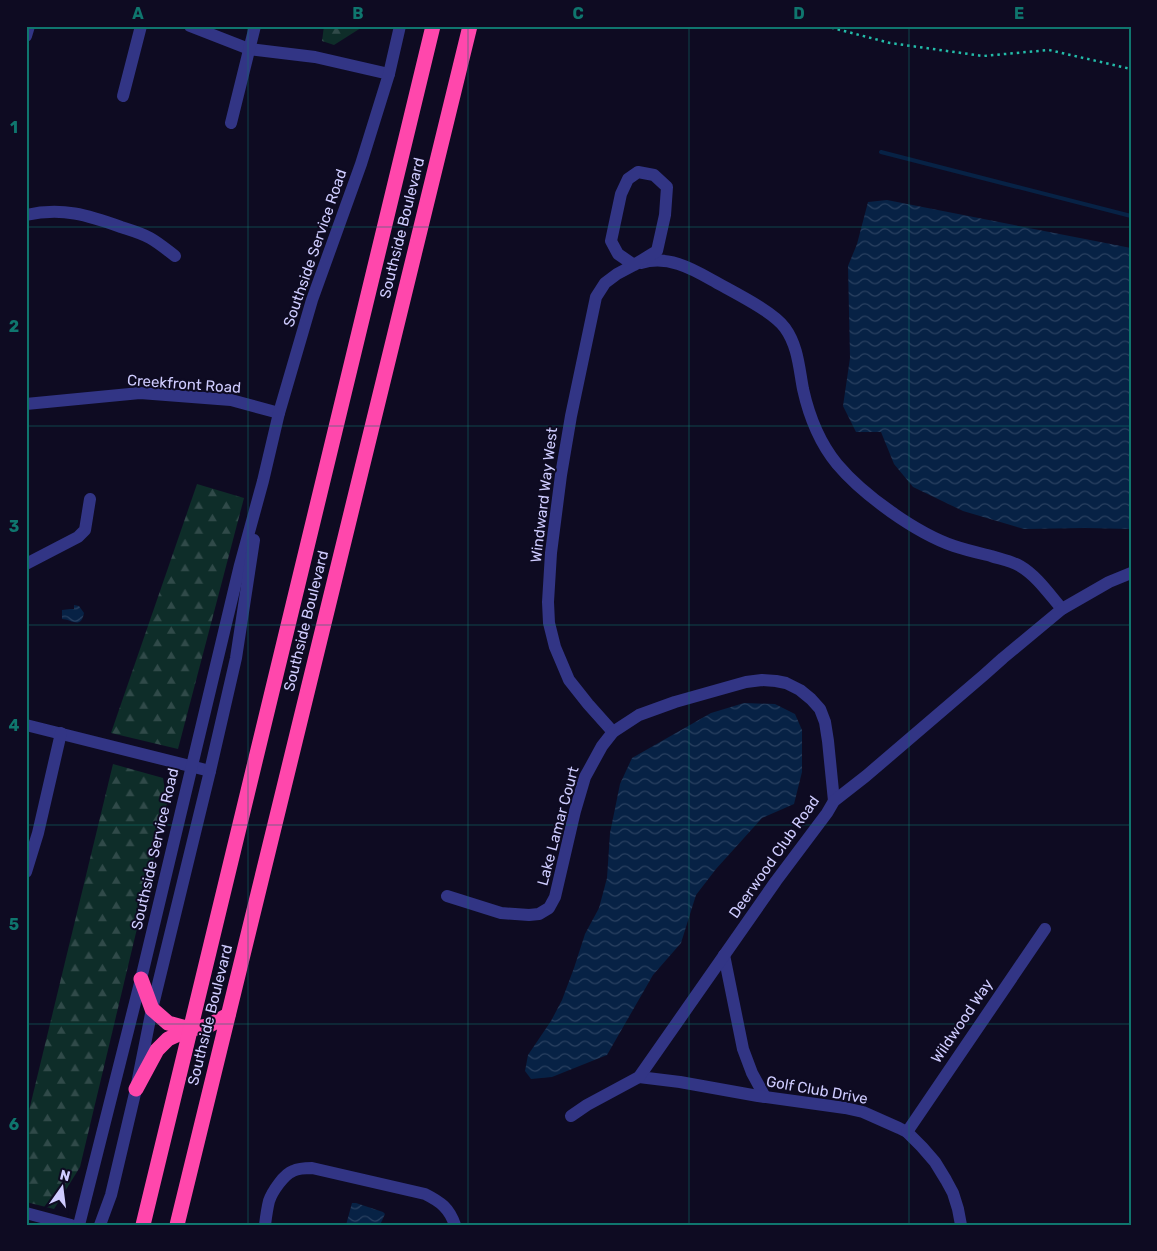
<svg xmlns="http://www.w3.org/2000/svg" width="1157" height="1251" font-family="Rubik,sans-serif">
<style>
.forest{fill:url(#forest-firs)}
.water{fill:url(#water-waves)}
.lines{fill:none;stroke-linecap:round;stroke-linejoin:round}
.stream{stroke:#072245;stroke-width:4}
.path{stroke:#23bca9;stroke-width:2.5;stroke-dasharray:2.5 4;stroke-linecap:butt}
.minor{stroke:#323585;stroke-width:12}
.highway{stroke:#ff47ac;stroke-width:15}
.grid{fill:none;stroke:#0f766e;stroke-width:1;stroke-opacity:0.55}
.labels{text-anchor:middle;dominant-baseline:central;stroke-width:4;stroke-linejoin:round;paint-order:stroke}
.street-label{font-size:15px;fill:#cfccff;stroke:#0e0b22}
.neatline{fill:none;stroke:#0f766e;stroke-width:2}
.grid-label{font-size:16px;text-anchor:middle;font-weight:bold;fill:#0f766e}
</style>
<defs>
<pattern id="forest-firs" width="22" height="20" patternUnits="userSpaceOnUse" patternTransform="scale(1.25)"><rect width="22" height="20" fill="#0e2d29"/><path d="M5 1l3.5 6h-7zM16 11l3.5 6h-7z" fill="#304a49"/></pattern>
<pattern id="water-waves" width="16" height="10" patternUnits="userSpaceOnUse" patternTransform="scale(1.25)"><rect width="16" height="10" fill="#072245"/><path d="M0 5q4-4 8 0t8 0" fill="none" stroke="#2a4161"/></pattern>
</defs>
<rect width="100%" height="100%" fill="#0e0b22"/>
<g class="forest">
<polygon points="324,26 364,26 334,45 322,41"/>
<polygon points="197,484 244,498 178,749 111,733"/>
<polygon points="113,764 163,778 167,803 80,1167 54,1209 26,1202 26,1123"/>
</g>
<g class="water">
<polygon points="887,200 1131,248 1131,529 1085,528 1024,529 963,511 913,487 894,464 881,432 856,432 843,406 850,358 848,266 857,244 868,202"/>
<path d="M 74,605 L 79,606 L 84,613 C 81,630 71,619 62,619 L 62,610 L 70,609 L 74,609 Z"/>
<polygon points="744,703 775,704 795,714 802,730 802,772 794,804 762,818 716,869 696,895 681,943 653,975 607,1055 552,1077 531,1079 525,1071 528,1055 551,1021 562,1000 574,968 585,934 599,908 607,878 610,833 620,784 632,758 711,713"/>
<polygon points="352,1203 356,1203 383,1212 385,1214 380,1225 346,1225"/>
</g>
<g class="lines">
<polyline class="stream" points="881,152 1131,216"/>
<polyline class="path" points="825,26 890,43 983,56 1049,50 1131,69"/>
<g class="minor">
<polyline points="190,26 249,49 315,57 389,74"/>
<polyline points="26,36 29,26"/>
<polyline points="123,96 141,26"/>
<polyline points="231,123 255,26"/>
<path d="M 26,215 C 62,207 88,215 121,227 C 130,230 141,233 150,238 C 159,243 167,250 175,256"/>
<path d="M 641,263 C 667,255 691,268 712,280 C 731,291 773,311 785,328 C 798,346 799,368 803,389 C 809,416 819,442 837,464 C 863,495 916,533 954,546 C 966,550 979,553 991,556 C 1000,559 1011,561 1020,566 C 1037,576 1049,594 1062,609"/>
<polyline points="26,404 140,393 231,400 279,413"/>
<polyline points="26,564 78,537 85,530 90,499"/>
<polyline points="26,725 210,771"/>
<polyline points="613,732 588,704 569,680 555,647 549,623 548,602 551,553 561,475 571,416 596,297 605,283 617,274 634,265 657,251 665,215 667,187 654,175 638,172 628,179 621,194 611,241 618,254 634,265"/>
<polyline points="26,872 38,833 61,733"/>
<polyline points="447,896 501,913 529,915 539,914 549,908 555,897 575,811 585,777 602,746 613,732 639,715 675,702 746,682 762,680 776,681 786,683 800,690 811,699 820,709 825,722 828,741 834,801"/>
<polyline points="724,955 743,1049 752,1073 765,1097"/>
<polyline points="639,1077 680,1082 758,1096 845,1108 863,1112 899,1128 907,1132 922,1147 935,1162 946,1180 953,1193 958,1209 961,1225"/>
<polyline points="571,1116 587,1105 639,1077 776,881 827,813 834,801 866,776 984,675 1003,658 1062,609 1109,582 1131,573"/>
<polyline points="907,1132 1045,929"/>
<polyline points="26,1213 71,1225"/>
<polyline points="79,1225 141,979 240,565 263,481 279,413 312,300 361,164 389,74 400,26"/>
<polyline points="100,1225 111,1195 136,1089 152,1009 210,771 236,658 254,540"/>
<path d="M 265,1225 C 266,1217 267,1209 269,1201 C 272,1192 284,1174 293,1171 C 299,1168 306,1168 312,1168 L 425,1194 C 441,1202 449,1208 455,1225"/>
</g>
<g class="highway">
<polyline points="141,979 152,1009 168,1023 190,1029"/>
<polyline points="136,1089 157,1050 168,1039 190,1029 208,1026 228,1015"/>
<polyline points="143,1225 433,26"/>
<polyline points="177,1225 470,26"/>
</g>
</g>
<path class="grid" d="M 248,26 L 248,1225M 468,26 L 468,1225M 689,26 L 689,1225M 909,26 L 909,1225M 26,227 L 1131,227M 26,426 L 1131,426M 26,625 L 1131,625M 26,825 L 1131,825M 26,1024 L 1131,1024"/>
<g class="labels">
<g class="street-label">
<text transform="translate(402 228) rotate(-76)">Southside Boulevard</text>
<text transform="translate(315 248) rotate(-71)">Southside Service Road</text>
<text transform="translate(184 384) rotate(4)">Creekfront Road</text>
<text transform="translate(544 495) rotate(-83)">Windward Way West</text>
<text transform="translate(306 621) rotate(-76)">Southside Boulevard</text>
<text transform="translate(558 826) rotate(-75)">Lake Lamar Court</text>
<text transform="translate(155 849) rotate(-77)">Southside Service Road</text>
<text transform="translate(774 857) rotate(-55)">Deerwood Club Road</text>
<text transform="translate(210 1015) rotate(-76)">Southside Boulevard</text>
<text transform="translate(962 1021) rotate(-56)">Wildwood Way</text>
<text transform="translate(817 1090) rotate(10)">Golf Club Drive</text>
</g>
</g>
<rect width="1157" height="1251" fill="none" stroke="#0e0b22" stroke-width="55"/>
<g transform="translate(62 1188) rotate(14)" stroke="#0e0b22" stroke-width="4" paint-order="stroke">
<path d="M0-4L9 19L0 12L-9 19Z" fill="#cfccff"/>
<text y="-8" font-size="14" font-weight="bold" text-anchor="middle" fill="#cfccff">N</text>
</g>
<rect x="28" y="28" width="1102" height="1196" class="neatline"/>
<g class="grid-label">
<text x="138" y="19">A</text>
<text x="358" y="19">B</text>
<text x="578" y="19">C</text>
<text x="799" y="19">D</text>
<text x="1019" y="19">E</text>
<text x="14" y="133">1</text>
<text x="14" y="332">2</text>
<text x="14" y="532">3</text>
<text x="14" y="731">4</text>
<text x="14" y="930">5</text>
<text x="14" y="1130">6</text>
</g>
</svg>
